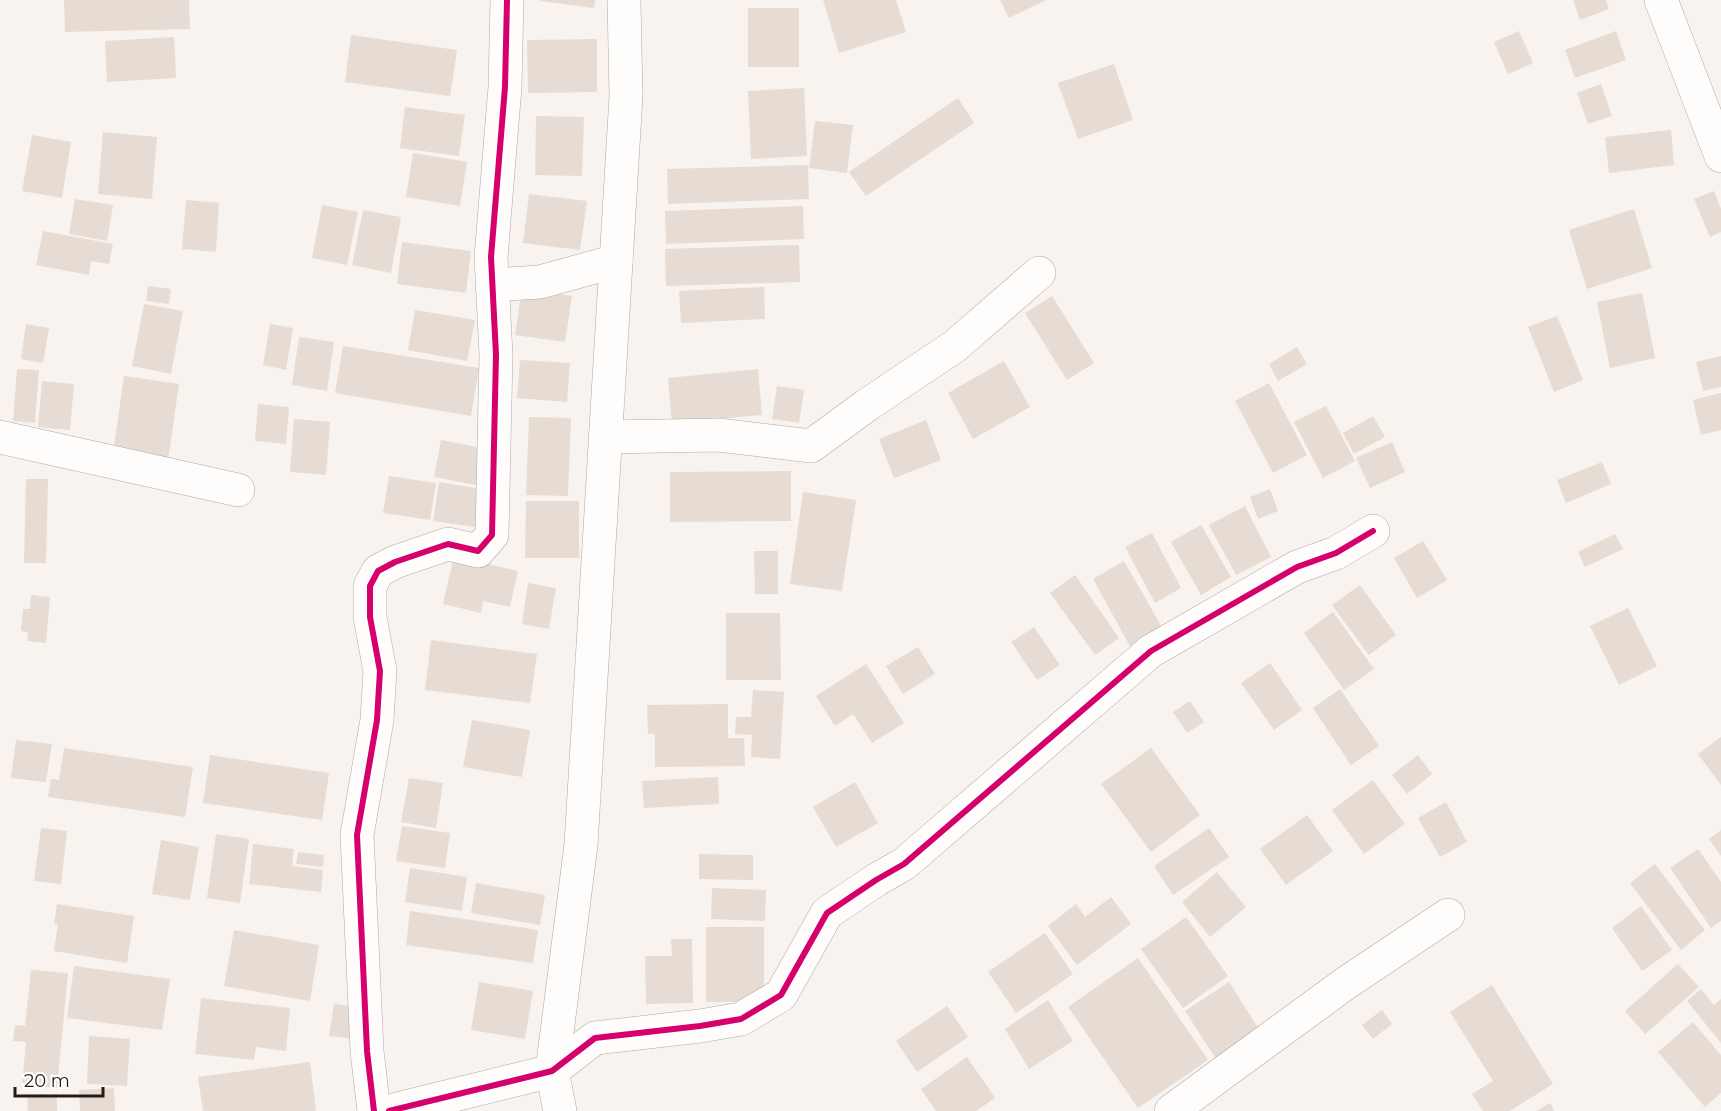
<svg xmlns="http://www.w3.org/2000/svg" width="1721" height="1111" font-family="Montserrat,sans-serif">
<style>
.building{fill:#e6dcd3}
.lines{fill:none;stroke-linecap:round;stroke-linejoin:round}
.minor-casing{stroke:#afa9a4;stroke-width:34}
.minor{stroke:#fefdfc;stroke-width:33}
.cycleway-casing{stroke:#fff;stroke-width:10}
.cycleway{stroke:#d6006c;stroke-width:6}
</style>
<rect width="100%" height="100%" fill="#f8f3ee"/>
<g class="building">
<polygon points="64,0 189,0 190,29 65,32"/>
<polygon points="540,0 595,0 594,8 540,1"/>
<polygon points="823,0 896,0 906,32 839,53"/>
<polygon points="1000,0 1046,0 1009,18"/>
<polygon points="1573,0 1606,0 1609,9 1580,20"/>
<rect x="748" y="8" width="51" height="59"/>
<polygon points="1519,31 1533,63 1508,74 1494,42"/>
<polygon points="1616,31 1626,60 1575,78 1565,50"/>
<polygon points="351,35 457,50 450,96 345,82"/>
<polygon points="174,37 176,78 107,82 105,41"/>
<polygon points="597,39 597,92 528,93 527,40"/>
<polygon points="1114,64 1133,120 1078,139 1058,83"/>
<polygon points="1601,84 1612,116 1588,124 1577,93"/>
<polygon points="804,88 807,156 751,159 748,91"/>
<polygon points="958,98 974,123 866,196 849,172"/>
<polygon points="405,107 465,115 459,156 400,148"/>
<polygon points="536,116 584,117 582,176 535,175"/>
<polygon points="815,121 853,125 847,173 809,168"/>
<polygon points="1671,130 1674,165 1609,173 1605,137"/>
<polygon points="103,132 157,137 152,199 98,194"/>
<polygon points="32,135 71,142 62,198 22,191"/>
<polygon points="413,153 467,162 460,206 406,197"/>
<polygon points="808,165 809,199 668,204 667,169"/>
<polygon points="1714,191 1721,209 1721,232 1710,237 1694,199"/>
<polygon points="529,194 587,201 580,250 523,243"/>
<polygon points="75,199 113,205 107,241 69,234"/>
<polygon points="186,200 219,203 216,252 182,249"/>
<polygon points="322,205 358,212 347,265 312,258"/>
<polygon points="803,206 804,239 666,244 665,211"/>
<polygon points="1634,209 1652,268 1587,289 1569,230"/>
<polygon points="363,210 401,217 391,273 352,265"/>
<polygon points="43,231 113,244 109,264 91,261 89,275 36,265"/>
<polygon points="402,242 471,251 466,293 397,284"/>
<polygon points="799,245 800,282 666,286 665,249"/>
<polygon points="148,286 171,289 169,304 146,301"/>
<polygon points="764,287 765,319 681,323 679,291"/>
<polygon points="522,288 572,296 565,342 515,335"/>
<polygon points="1642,293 1655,358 1610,368 1597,302"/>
<polygon points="1052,296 1094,363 1067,380 1025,313"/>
<polygon points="144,304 183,311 171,374 132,366"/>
<polygon points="415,310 475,320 467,361 408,350"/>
<polygon points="1557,316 1583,380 1554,392 1528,327"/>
<polygon points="26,324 49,328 43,363 21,359"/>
<polygon points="270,324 293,328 286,370 263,365"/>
<polygon points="299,337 334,342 327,391 292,385"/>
<polygon points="343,346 479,368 471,416 335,393"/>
<polygon points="1297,347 1307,364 1278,381 1269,364"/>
<polygon points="1721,356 1721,387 1703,391 1696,362"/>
<polygon points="520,360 570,363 567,402 517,398"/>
<polygon points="1004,361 1030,407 973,439 948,393"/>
<polygon points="17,369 39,370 35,423 13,421"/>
<polygon points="758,369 762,415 672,423 668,378"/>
<polygon points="124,376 179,384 168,461 113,453"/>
<polygon points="42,381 74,384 70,430 38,427"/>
<polygon points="1269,383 1307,455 1273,473 1235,401"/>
<polygon points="777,386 804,390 799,423 772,419"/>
<polygon points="1721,393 1721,430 1701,435 1693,400"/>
<polygon points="258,404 289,407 286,444 255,441"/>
<polygon points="1326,406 1355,461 1323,478 1294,422"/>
<polygon points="1373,416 1385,437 1354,454 1343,433"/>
<polygon points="529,417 571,418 568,496 526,495"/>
<polygon points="294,419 330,422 326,475 290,472"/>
<polygon points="926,420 941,460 894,478 879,439"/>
<polygon points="441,440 487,449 480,486 434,477"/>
<polygon points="1392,442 1405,472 1370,488 1356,458"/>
<polygon points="1602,462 1611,484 1566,503 1557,480"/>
<polygon points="791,471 791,521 670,522 670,472"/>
<polygon points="389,476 436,483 430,520 383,513"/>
<polygon points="26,479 48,479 46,563 24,563"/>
<polygon points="439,482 481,489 475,527 433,521"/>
<polygon points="1270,489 1278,511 1258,519 1250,497"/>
<polygon points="803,492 856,500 842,591 790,584"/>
<polygon points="526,501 579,501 579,558 525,558"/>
<polygon points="1245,506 1271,557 1236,575 1209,525"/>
<polygon points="1201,525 1231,577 1201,595 1171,542"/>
<polygon points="1152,533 1181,588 1155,603 1125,547"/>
<polygon points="1615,534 1623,549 1585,567 1578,552"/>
<polygon points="1423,541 1447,580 1417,598 1394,558"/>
<polygon points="754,551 778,551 778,594 755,594"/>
<polygon points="454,556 518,571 510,607 483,601 481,613 443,604"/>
<polygon points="1124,561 1163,629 1131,648 1093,579"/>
<polygon points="1075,575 1119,638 1095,655 1050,593"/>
<polygon points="528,583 556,588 549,629 522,624"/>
<polygon points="1360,585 1396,635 1369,655 1332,605"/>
<polygon points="31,595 50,597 46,643 27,641 28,632 21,631 23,609 30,609"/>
<polygon points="1628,608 1657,666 1619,685 1590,626"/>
<polygon points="1333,612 1374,669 1344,690 1304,633"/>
<polygon points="726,613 780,613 781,680 726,680"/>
<polygon points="1034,627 1060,665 1037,680 1011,642"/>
<polygon points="431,640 537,654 530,703 425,690"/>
<polygon points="918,647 935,674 903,694 886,666"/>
<polygon points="1270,663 1302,710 1274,730 1241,683"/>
<polygon points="866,664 904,723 872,743 853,714 835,726 816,696"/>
<polygon points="1340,689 1379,746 1351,765 1313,708"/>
<polygon points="753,690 784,692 780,759 751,757 752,735 735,734 736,717 751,717"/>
<polygon points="1190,701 1204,722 1187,733 1173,712"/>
<polygon points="728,704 728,738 744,738 745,766 655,767 655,734 648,734 647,705"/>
<polygon points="472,720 530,730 522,777 463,767"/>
<polygon points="1721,737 1721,785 1698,754"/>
<polygon points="16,740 52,744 46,782 11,778"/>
<polygon points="64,748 193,767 185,817 48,797 51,779 59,780"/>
<polygon points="1151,748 1200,815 1151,852 1101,784"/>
<polygon points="210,755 329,773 322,820 203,803"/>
<polygon points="1418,755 1432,774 1407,794 1392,775"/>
<polygon points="718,777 719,804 644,808 642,781"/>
<polygon points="409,778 443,783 436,828 401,822"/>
<polygon points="1373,780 1405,824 1364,854 1332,810"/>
<polygon points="855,782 878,823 836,847 813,807"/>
<polygon points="1446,802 1467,842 1440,857 1418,818"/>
<polygon points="1307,815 1333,851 1286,885 1260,849"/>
<polygon points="402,826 450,833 445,868 396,861"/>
<polygon points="41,828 67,831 61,884 34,881"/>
<polygon points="1209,828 1229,857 1173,895 1154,866"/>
<polygon points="1721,830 1721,856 1709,839"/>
<polygon points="216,834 249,839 240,903 207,898"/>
<polygon points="161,840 199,847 190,900 152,894"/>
<polygon points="253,844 294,849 292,866 323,870 321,892 249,884"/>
<polygon points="1698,849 1721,882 1721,921 1711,928 1670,868"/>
<polygon points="298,852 324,855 323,867 296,864"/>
<polygon points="699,854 753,855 753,880 699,879"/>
<polygon points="1655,864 1705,930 1681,950 1630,883"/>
<polygon points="410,868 467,877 462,911 405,902"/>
<polygon points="1217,872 1246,907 1210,937 1182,902"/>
<polygon points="476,883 545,895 540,925 471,913"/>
<polygon points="712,888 766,890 765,921 711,919"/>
<polygon points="1111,897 1131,924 1077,965 1048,926 1076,904 1085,917"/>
<polygon points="57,904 134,916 127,963 54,951 58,925 54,924"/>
<polygon points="1641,906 1672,950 1642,971 1612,928"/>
<polygon points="410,911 538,930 533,963 406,945"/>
<polygon points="1186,917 1228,976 1183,1008 1141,949"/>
<rect x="706" y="927" width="58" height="75"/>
<polygon points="234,930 319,945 310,1001 224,986"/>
<polygon points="1045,933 1073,974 1016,1013 988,972"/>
<polygon points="671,939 692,939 693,1003 646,1004 645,956 672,956"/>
<polygon points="1138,958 1208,1060 1138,1108 1068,1007"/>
<polygon points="1678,964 1699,987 1645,1034 1625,1011"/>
<polygon points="74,966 170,979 162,1030 67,1018"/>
<polygon points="31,970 68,973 57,1088 22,1085 26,1042 13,1041 15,1025 25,1026"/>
<polygon points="479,982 533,991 525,1039 471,1030"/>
<polygon points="1229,982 1260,1031 1216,1059 1185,1011"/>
<polygon points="1492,985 1553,1084 1510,1111 1483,1111 1472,1094 1493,1081 1450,1012"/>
<polygon points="1701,989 1714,1005 1721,999 1721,1043 1687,1001"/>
<polygon points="201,998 290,1008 286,1051 256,1047 254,1060 195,1054"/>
<polygon points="1048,1000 1073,1041 1029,1069 1005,1029"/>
<polygon points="334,1004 357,1007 353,1039 329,1036"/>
<polygon points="947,1006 968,1037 917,1072 896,1041"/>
<polygon points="1382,1010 1392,1024 1373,1039 1362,1025"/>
<polygon points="1693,1022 1721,1055 1721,1093 1705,1107 1658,1052"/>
<polygon points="89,1036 130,1039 127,1086 87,1084"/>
<polygon points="967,1057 995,1098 976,1111 936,1111 921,1089"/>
<polygon points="310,1062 316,1111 203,1111 198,1077"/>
<polygon points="114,1088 115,1111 80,1111 79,1090"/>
<polygon points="27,1094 57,1094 57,1111 28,1111"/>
<polygon points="1550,1103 1554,1111 1536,1111"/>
</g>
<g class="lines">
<g class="minor-casing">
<g id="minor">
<polyline points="1661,0 1721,156"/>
<polyline points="492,285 540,282 616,261"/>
<polyline points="0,437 238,490"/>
<polyline points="605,437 718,435 811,446 867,405 955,346 1039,273"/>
<polyline points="374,1111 367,1051 357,835 377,720 380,671 370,617 370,586 378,571 395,562 448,544 478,551 492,535 496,355 491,257 505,87 507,0"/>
<polyline points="389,1111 552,1071 595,1038 700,1026 741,1019 781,995 827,913 876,880 904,864 1151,651 1297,567 1336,553 1373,531"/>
<polyline points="560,1111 552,1071 581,845 626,96 624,0"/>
<polyline points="1171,1111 1346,983 1448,915"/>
</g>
</g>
<use href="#minor" class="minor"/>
<g class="cycleway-casing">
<g id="cycleway">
<polyline points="374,1111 367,1051 357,835 377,720 380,671 370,617 370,586 378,571 395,562 448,544 478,551 492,535 496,355 491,257 505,87 507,0"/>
<polyline points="389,1111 552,1071 595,1038 700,1026 741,1019 781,995 827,913 876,880 904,864 1151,651 1297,567 1336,553 1373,531"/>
</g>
</g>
<use href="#cycleway" class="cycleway"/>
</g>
<path d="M15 1087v9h88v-9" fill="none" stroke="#241c15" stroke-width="3"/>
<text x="24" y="1087" font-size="18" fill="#241c15" stroke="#ffffff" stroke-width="4.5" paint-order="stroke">20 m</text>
</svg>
